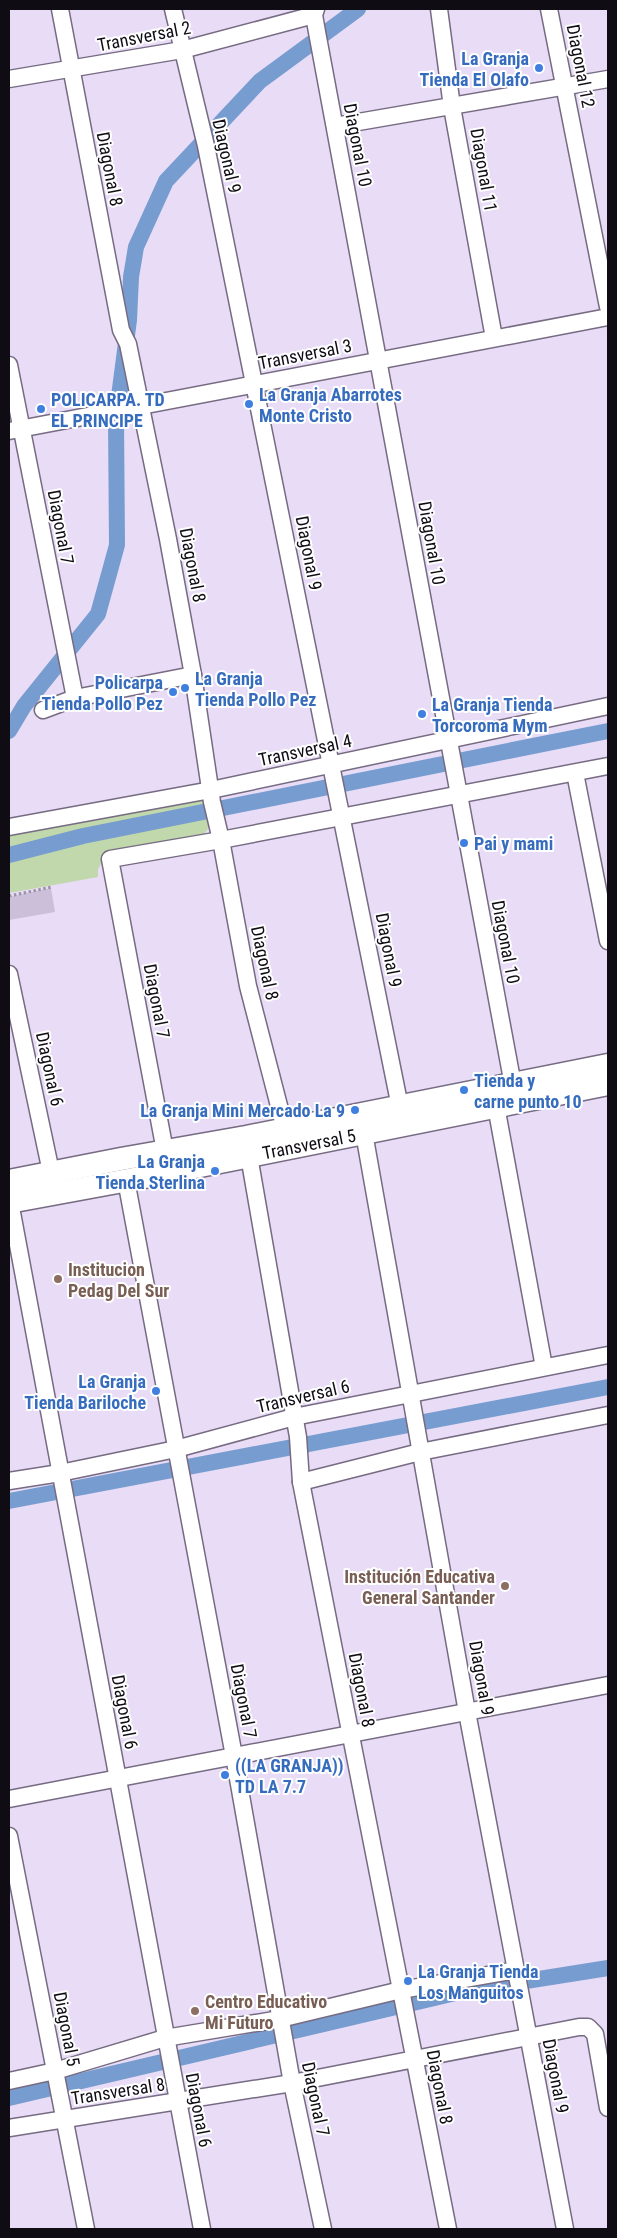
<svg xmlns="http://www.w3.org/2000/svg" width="617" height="2238" font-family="'Roboto Condensed',sans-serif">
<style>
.green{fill:#c0d8ab}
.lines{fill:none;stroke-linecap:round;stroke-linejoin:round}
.canal{stroke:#779ccf;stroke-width:16}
.building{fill:#cbbfd9}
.street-casing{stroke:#766b82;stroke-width:19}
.secondary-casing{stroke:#766b82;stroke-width:25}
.path{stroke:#9b92a5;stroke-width:3;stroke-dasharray:2.5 2.5;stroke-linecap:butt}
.street{stroke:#fff;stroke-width:16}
.secondary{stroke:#fff;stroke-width:22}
.shop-dot{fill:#3f7fe0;stroke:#fff;stroke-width:2}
.education-dot{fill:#8d6e63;stroke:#fff;stroke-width:2}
.labels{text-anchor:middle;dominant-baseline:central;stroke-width:4;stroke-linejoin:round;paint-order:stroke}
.street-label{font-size:18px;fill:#100c14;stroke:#fff}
.shop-label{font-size:18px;font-weight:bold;fill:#366cbe;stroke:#fff;text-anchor:start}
.education-label{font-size:18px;font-weight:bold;fill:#785e54;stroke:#fff;text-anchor:start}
</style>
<rect width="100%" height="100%" fill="#e8dcf6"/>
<polygon class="green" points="198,794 208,804 212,822 204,835 104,858 98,869 98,877 9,893 9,833"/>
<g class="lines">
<g class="canal">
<polyline points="9,731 24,706 98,614 117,545 116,419 129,320 131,277 136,247 166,181 260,81 358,9"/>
<polyline points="9,855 83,836 608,731"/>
<polyline points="9,1501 608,1387"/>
<polyline points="9,2098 464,1991 608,1968"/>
</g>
</g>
<polygon class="building" points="51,888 55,912 9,920 9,897"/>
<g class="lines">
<g class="street-casing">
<g id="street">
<polyline points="60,9 121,330 128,344 168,539 193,675 212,802 221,840 248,986 285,1129"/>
<polyline points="173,9 206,146 400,1107"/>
<polyline points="316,9 314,15 317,32 513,1085"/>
<polyline points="439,9 452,107 494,338"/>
<polyline points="549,9 608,307"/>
<polyline points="9,79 182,50 314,15"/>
<polyline points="335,126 608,79"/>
<polyline points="9,365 75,698"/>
<polyline points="9,431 608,317"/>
<polyline points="43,710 75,698 193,675"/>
<polyline points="575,773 608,941"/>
<polyline points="9,827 211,790 608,706"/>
<polyline points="9,974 51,1172"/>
<polyline points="496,1106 544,1367"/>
<polyline points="364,1133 467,1712 565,2229"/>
<polyline points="165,1151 110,859 221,840 608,766"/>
<polyline points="249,1156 298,1437 301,1482 448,2229"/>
<polyline points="126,1180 234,1756 292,2083 323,2229"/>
<polyline points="10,1202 202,2229"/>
<polyline points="9,1481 60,1473 176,1449 294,1417 608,1355"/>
<polyline points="301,1482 420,1452 608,1415"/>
<polyline points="9,1799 608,1685"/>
<polyline points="9,1836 86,2229"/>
<polyline points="9,2081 55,2071 165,2038 280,2019 401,1990 516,1970"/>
<polyline points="9,2128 292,2083 579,2027 588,2027 595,2034 608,2108"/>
</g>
</g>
<g class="secondary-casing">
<g id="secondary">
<polyline points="9,1181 121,1159 246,1137 608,1065"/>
<polyline points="9,1202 150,1176 608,1084"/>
</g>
</g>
<polyline class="path" points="9,896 52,887"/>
<use href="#street" class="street"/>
<use href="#secondary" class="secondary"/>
</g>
<g class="shop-dot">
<circle cx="539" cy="68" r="5"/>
<circle cx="249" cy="404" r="5"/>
<circle cx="41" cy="409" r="5"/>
<circle cx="185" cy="688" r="5"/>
<circle cx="173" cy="692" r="5"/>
<circle cx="422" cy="714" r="5"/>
<circle cx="464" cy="843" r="5"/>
<circle cx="464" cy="1090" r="5"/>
<circle cx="355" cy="1110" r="5"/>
<circle cx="215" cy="1171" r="5"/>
<circle cx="156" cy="1391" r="5"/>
<circle cx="225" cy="1775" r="5"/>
<circle cx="408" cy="1981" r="5"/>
</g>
<g class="education-dot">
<circle cx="58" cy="1279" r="5"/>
<circle cx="505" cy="1586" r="5"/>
<circle cx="195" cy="2011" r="5"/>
</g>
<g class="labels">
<g class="street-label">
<text transform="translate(144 36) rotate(-11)">Transversal 2</text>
<text transform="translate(581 66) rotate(79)">Diagonal 12</text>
<text transform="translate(358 145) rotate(79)">Diagonal 10</text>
<text transform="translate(227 156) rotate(77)">Diagonal 9</text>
<text transform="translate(110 169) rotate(79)">Diagonal 8</text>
<text transform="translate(484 170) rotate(80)">Diagonal 11</text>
<text transform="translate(305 354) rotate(-11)">Transversal 3</text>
<text transform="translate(61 527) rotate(79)">Diagonal 7</text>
<text transform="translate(432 543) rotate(80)">Diagonal 10</text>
<text transform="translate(309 553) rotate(79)">Diagonal 9</text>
<text transform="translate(193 565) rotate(79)">Diagonal 8</text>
<text transform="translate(305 750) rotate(-12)">Transversal 4</text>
<text transform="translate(506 942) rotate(79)">Diagonal 10</text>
<text transform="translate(389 950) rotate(79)">Diagonal 9</text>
<text transform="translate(265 963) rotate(78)">Diagonal 8</text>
<text transform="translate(157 1001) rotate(79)">Diagonal 7</text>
<text transform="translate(50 1069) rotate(78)">Diagonal 6</text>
<text transform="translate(309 1144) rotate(-11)">Transversal 5</text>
<text transform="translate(303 1396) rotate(-13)">Transversal 6</text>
<text transform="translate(482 1678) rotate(80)">Diagonal 9</text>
<text transform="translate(362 1690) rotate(79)">Diagonal 8</text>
<text transform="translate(244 1701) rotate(79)">Diagonal 7</text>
<text transform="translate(125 1712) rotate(79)">Diagonal 6</text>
<text transform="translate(67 2029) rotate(79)">Diagonal 5</text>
<text transform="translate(556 2076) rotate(79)">Diagonal 9</text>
<text transform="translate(440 2087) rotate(79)">Diagonal 8</text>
<text transform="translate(118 2091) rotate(-9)">Transversal 8</text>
<text transform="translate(316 2099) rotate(78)">Diagonal 7</text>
<text transform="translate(199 2110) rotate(79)">Diagonal 6</text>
</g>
<g class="shop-label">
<text x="529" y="58" text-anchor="end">La Granja<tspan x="529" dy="21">Tienda El Olafo</tspan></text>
<text x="259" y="394">La Granja Abarrotes<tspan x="259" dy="21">Monte Cristo</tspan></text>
<text x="51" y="399">POLICARPA. TD<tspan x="51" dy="21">EL PRINCIPE</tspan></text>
<text x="195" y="678">La Granja<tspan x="195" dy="21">Tienda Pollo Pez</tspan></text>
<text x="163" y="682" text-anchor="end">Policarpa<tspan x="163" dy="21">Tienda Pollo Pez</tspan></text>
<text x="432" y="704">La Granja Tienda<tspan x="432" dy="21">Torcoroma Mym</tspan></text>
<text x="474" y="843">Pai y mami</text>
<text x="474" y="1080">Tienda y<tspan x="474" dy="21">carne punto 10</tspan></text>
<text x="345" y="1110" text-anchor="end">La Granja Mini Mercado La 9</text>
<text x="205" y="1161" text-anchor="end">La Granja<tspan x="205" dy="21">Tienda Sterlina</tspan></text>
<text x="146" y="1381" text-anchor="end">La Granja<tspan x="146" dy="21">Tienda Bariloche</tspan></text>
<text x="235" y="1765">((LA GRANJA))<tspan x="235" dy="21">TD LA 7.7</tspan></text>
<text x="418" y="1971">La Granja Tienda<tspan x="418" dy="21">Los Manguitos</tspan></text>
</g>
<g class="education-label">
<text x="68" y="1269">Institucion<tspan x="68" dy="21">Pedag Del Sur</tspan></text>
<text x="495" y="1576" text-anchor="end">Institución Educativa<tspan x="495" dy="21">General Santander</tspan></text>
<text x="205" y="2001">Centro Educativo<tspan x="205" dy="21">Mi Futuro</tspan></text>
</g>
</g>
<rect width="617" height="2238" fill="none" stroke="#100c14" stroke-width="20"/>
</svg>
